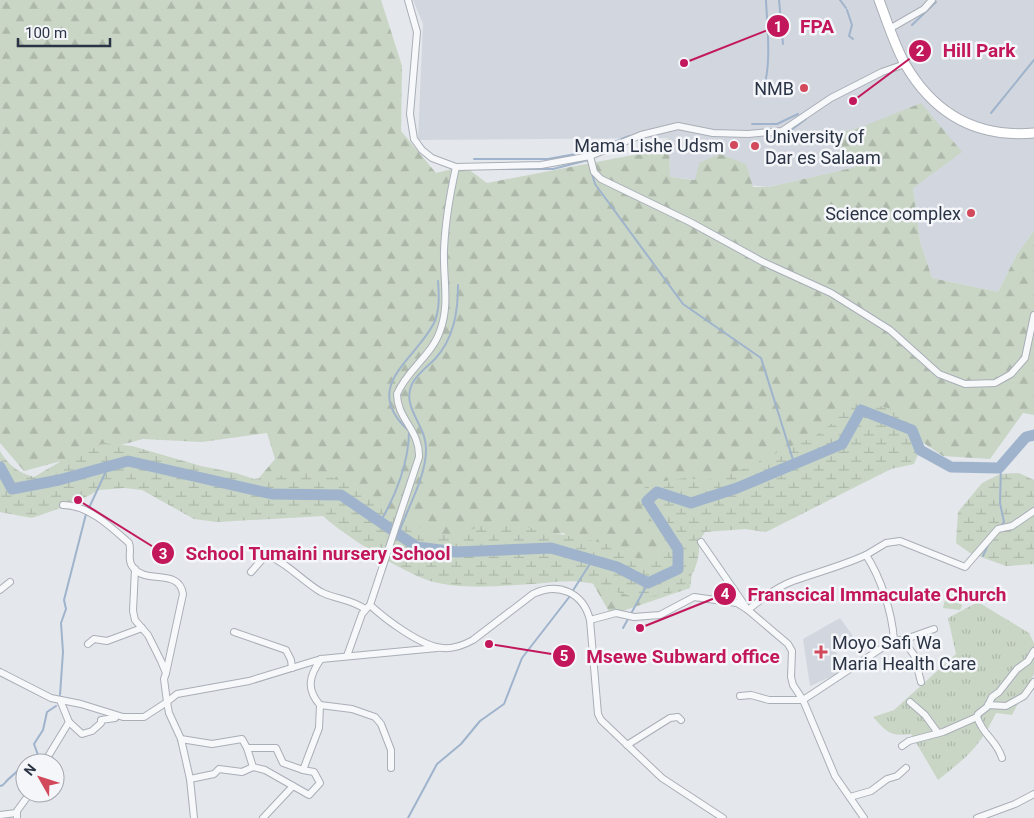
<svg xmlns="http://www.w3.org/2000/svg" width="1034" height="818" font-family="Roboto,sans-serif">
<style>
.built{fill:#d2d6de}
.grass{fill:url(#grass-tufts)}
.forest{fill:url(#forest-firs)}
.wetland{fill:url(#wetland-marsh)}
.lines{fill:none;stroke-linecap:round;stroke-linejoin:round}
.stream{stroke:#9fb4cc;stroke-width:2}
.river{stroke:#9fb4cc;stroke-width:11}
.street-casing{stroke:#a9aeb7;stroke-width:8}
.secondary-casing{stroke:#a9aeb7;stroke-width:11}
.street{stroke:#f7f8fa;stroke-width:6}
.secondary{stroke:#fff;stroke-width:9}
.poi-dot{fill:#d1495b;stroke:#f4f6f9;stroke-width:2}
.labels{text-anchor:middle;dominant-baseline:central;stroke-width:5;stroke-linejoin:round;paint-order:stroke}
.poi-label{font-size:18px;fill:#2b3445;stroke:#f4f6f9;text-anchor:end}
.leader{fill:none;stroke:#c2185b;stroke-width:2}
.callout-dot{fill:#c2185b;stroke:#f4f6f9;stroke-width:2}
.mark-label{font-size:15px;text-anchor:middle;font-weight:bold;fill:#fff}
.callout-label{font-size:19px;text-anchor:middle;font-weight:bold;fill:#c2185b;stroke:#f4f6f9;stroke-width:5;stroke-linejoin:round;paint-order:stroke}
</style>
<defs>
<pattern id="grass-tufts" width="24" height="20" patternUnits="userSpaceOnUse" patternTransform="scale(1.25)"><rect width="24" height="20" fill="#c9d6c5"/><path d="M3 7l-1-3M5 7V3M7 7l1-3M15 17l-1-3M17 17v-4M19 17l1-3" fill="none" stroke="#adb8ab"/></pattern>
<pattern id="forest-firs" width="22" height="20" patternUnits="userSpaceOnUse" patternTransform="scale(1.25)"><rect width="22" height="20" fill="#c9d6c5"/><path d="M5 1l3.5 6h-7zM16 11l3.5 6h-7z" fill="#adb8ab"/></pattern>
<pattern id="wetland-marsh" width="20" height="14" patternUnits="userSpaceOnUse" patternTransform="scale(1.25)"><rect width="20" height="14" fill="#c9d6c5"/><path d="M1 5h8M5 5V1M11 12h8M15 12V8" fill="none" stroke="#adb8ab"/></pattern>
</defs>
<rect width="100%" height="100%" fill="#e4e7ec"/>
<g class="built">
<polygon points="413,0 1034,0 1034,231 1017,254 998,292 932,278 920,241 913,188 862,127 833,135 857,167 768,187 670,177 669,138 418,140 423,24"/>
<polygon points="840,618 855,639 836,652 844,671 810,686 803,639"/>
</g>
<g class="grass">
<polygon points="951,591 954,596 958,597 962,606 960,610 943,608 946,596"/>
<path d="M978 602 1029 633 1034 643V674L1012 715 996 713C979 748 968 756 938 780L911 734C890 737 887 732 873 717L894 710 956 654 948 618Z"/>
</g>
<polygon class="forest" points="0,0 381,0 402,66 401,131 436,173 464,166 487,183 633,155 669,138 670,177 695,180 699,163 720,154 746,164 753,187 769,187 856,167 832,135 862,127 921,103 962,152 913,188 920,241 932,278 998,292 1017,254 1034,231 1034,415 1023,413 990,459 943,456 903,429 698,527 690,588 611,615 564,533 421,537 252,486 275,459 267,433 202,442 143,439 24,471 0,443"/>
<g class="wetland">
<path d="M861 400C900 414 906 404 921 447L914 464 891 469 766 532 745 529 705 532 699 541C701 558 692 586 673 592 656 597 635 599 617 592 608 589 599 584 589 583 570 579 551 583 532 584 498 586 463 590 430 581 402 572 345 536 323 516L217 522 194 519 142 490 125 488 99 490 75 503 32 518 0 512V451C8 465 19 473 34 477L63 460 85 453 103 443 132 446 201 466 236 473 254 479 306 472 333 478 358 488 384 508 406 516 428 535H456L487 524 526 527 608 544 627 555 636 558 660 560C682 535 633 516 639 490L658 482 685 478 707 480 743 469 791 446 814 437 835 421 844 409Z"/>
<polygon points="1019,473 1034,480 1034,564 1006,566 970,553 956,543 958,512 982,483 1000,474"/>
</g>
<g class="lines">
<g class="stream">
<polyline points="779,0 783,44"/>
<polyline points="840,0 846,8"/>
<polyline points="847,10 852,25 849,36 853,39"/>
<polyline points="912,25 936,2"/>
<path d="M763 89C772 66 767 25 766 0"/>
<polyline points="991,113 1034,60"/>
<polyline points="752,124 777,124 798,114"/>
<polyline points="767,136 787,133 806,119"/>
<polyline points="474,159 548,159 592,151 629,136"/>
<polyline points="494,169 553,169 588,160 595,184 683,304 761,358 794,463"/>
<polyline points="88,510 108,467"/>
<path d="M380 522C396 496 409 461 409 431 360 386 415 361 434 323 440 310 439 295 438 281"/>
<polyline points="1001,526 1004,522 1000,503 1001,465"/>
<path d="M398 535C407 509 427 475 426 448 426 425 401 407 412 384 416 375 428 366 435 359 454 338 458 312 458 285"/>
<polyline points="983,556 988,545"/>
<polyline points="572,592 593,559"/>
<polyline points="623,628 648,583"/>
<polyline points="60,695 63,652 61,623 66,609 64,600 86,514"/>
<polyline points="26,763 38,755 34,744 43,730 47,712 56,706"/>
<path d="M0 786 3 785C11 775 17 773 25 764"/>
<polyline points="408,818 437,764 461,744 480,721 504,704 522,658 570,596"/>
</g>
<polyline class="river" points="0,467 12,489 59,480 128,461 272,494 341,495 417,547 456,552 551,548 617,567 648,583 678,569 678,549 647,501 657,492 691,503 737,488 842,444 861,410 912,430 920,450 951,467 999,468 1026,437 1034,435"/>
<g class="street-casing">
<g id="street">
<polyline points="408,0 417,32 410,114 414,139 422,150 432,158 456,167 541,165 590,156 641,135 678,126 713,133 748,134 782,131 831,98 882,72 905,64"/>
<polyline points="891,28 924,9 932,0"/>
<polyline points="590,156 594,172 601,179 690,222 763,262 831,293 890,330 939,374 965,384 995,383 1011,374 1025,358 1034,315"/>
<path d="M456 167C450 194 445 223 444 251 443 278 450 305 440 331 432 355 407 370 397 394 397 419 420 430 419 457L370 605C385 619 422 647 443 648 454 649 464 645 473 640L533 594C558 582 583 592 590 620L598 714 601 720 662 778 723 818"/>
<path d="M63 505C88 505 110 526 129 543 132 550 127 559 132 566 145 586 179 567 183 594L166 673"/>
<polyline points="701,542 748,610 788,644 792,651 791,677 793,685 803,700 835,776 864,818"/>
<polyline points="866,555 886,543 900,541 965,567 998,529 1012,526 1034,511"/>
<path d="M251 572 266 555C288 563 302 581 321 592 335 599 351 599 365 609"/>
<polyline points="0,590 10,582"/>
<path d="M590 620 616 613 634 617 660 615 694 597 737 603 748 610C761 599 777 587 793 581 818 572 842 566 866 555 881 578 892 612 894 640"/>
<polyline points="234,632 286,650 291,660 292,668"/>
<polyline points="903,640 914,655 921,682"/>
<polyline points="88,644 94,639 107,641 142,628"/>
<polyline points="347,656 362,614 368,607"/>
<path d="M321 659C309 676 306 689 320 705L352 709 375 717 381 724 391 750V768"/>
<polyline points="0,672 51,698 81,704 123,717 144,717 167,702 164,679 166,673 161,661 148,635 135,620 133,611 135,569"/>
<polyline points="740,696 751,695 769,700 803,700 894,640 903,640 934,629"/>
<polyline points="60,700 69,722 82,734 92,731 101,723 101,720 115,718"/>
<polyline points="910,702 925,715 938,733"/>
<polyline points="988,705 1006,706 1024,696 1034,682"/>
<path d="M977 717C984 737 996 739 1002 758"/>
<polyline points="181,739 212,744 242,739 247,748 276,748 283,763 303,770"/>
<polyline points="627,745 670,718 678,717 681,720"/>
<polyline points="902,746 909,741 943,732 977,717 978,714 987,707 992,697 999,692 1017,669 1028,661 1034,651"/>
<polyline points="247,748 253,767 265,770 309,795 320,783 314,772 303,770 319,728 320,705"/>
<polyline points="44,763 69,722"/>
<polyline points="190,779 214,774 219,769 242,772 253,767"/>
<polyline points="850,797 871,791 887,779 897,776 906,768"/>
<polyline points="0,815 16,813"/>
<polyline points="17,818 17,811 30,793"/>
<polyline points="194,818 190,779 181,739 169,713 167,702 177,694 249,681 321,659 437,648"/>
<polyline points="263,818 293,786"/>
<polyline points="977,818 1015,804 1034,794"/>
</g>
</g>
<g class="secondary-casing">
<path id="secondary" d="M879 0C887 21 894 44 905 64 934 114 977 138 1034 133"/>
</g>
<use href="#street" class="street"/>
<use href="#secondary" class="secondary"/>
</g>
<g class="poi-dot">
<circle cx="804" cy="88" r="5"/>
<circle cx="734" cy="145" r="5"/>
<circle cx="755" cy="146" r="5"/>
<circle cx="971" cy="213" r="5"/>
<path d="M818.5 644.5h5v5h5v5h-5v5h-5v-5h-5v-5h5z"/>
</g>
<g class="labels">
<g class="poi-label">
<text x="794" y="88">NMB</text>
<text x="765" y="136" text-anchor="start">University of<tspan x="765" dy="21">Dar es Salaam</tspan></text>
<text x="724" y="145">Mama Lishe Udsm</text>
<text x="961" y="213">Science complex</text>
<text x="832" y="642" text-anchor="start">Moyo Safi Wa<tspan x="832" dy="21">Maria Health Care</tspan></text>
</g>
</g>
<path class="leader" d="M684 63L778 26M853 101L920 51M78 500L163 553M640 628L725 594M489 644L564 656"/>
<g class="callout-dot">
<circle cx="684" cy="63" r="5"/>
<circle cx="853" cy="101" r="5"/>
<circle cx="78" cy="500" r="5"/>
<circle cx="640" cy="628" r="5"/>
<circle cx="489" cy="644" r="5"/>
<circle cx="778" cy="26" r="12"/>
<circle cx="920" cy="51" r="12"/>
<circle cx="163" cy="553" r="12"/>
<circle cx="725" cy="594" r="12"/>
<circle cx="564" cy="656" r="12"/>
</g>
<g class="mark-label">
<text x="778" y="32">1</text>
<text x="920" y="56">2</text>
<text x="163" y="559">3</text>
<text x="725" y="599">4</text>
<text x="564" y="661">5</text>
</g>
<g class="callout-label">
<text x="817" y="33">FPA</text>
<text x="979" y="57">Hill Park</text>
<text x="318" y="560">School Tumaini nursery School</text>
<text x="877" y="601">Franscical Immaculate Church</text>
<text x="683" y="663">Msewe Subward office</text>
</g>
<g transform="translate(40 778) rotate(309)"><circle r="24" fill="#f4f6f9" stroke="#a4a8b1"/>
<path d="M0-4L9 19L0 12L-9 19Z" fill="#d1495b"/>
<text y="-8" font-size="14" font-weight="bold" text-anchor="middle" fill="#2b3445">N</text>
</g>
<path d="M18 38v8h92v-8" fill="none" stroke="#2b3445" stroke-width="2.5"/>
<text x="25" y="38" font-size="15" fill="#2b3445" stroke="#f4f6f9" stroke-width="4" paint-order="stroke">100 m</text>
</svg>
